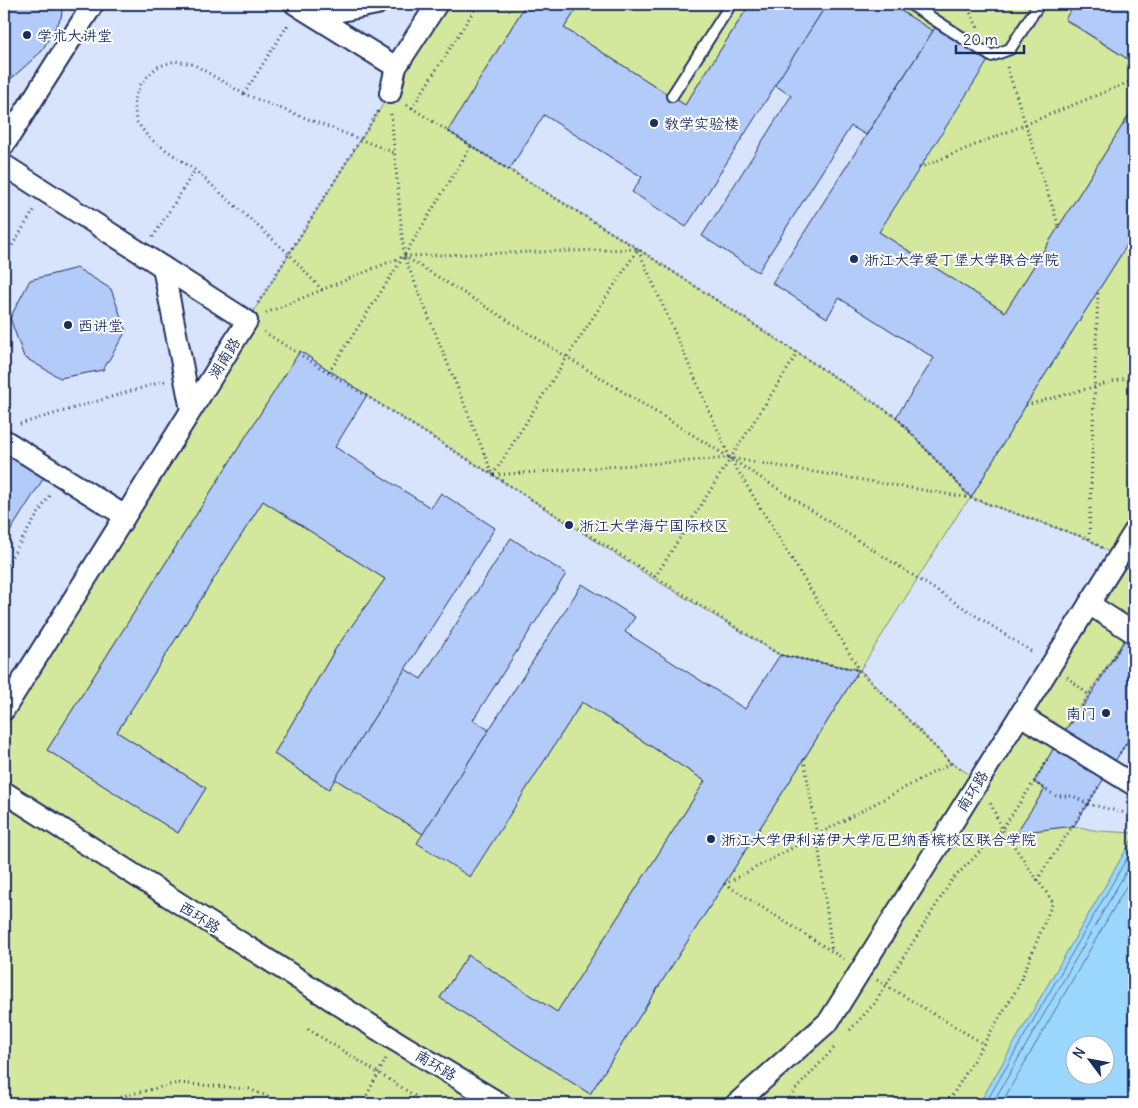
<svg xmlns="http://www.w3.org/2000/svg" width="1138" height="1108" font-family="Delius,'LXGW WenKai TC',sans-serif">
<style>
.built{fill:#d8e4fc;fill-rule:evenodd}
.green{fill:#d3e89d;stroke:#778c7e;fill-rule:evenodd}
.water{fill:#9bd7fc;stroke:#6894bd;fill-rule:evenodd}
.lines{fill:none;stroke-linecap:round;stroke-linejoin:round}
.shore{stroke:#4e729d;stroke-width:1}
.building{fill:#b3cbf9;stroke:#1b2f5e}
.lane-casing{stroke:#1b2f5e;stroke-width:14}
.street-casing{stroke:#1b2f5e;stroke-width:24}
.path{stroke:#1b2f5e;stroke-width:3;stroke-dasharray:1 4;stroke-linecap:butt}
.lane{stroke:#fff;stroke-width:10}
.street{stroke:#fff;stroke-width:20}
.poi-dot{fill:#1b2f5e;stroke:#fff;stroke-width:2}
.labels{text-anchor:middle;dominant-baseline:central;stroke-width:4;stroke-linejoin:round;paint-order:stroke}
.poi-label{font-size:15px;fill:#1b2f5e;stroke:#fff;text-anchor:start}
.street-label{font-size:15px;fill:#1b2f5e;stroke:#fff}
</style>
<rect width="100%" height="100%" fill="#e8effd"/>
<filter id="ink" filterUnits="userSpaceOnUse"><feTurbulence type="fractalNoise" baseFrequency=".02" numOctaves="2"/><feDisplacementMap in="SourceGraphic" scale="10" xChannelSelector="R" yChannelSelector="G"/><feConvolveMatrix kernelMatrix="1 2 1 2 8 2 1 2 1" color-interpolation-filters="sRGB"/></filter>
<g filter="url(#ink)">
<path class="built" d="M4 4H1134V1104H4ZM1076 1046H1106V1076H1076Z"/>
<g class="green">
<path d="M437 4H526L448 131 638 249 896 417 971 498 1026 405 1134 234V625L1059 739 1034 782 1045 789 1017 832 1074 826 1098 831 1134 833V836L979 1104H4V710L390 93ZM299 353 493 475 654 579 780 655 859 670 804 759 590 1094 440 998 468 955 557 1012 705 781 582 702 470 876 423 834 335 779 328 789 274 754 336 648 385 579 263 501 117 732 206 788 178 833 47 750ZM971 498 1088 539 1118 558 979 780 951 763 860 670 962 508Z"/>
<polygon points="580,4 750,4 685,105 564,28"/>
<polygon points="890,4 1075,4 1065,20 1134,63 1134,107 1005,312 879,232 938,23 933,31"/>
</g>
<path class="water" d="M1134 836V1104H979ZM1076 1046H1106V1076H1076Z"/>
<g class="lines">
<g class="shore">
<polyline points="985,1104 1134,846"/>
<polyline points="992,1104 1134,858"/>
<polyline points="1001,1104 1134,873"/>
</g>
</g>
<g class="building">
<polygon points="4,4 63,4 61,18 41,52 12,78 4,81"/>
<polygon points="526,4 580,4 564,28 685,105 750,4 827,4 686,227 632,192 642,177 544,115 509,170 448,131"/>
<polygon points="827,4 890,4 933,31 866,135 851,126 758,272 702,236 791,96 775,85"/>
<polygon points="1075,4 1124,4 1134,10 1134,63 1065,19"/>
<polygon points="938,23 991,56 879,232 1005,312 1134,107 1134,234 1026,405 971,498 896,417 934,358 839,298 827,318 772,283"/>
<polygon points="77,268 111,289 126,331 103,370 60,378 24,357 10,318 30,280"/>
<polygon points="300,351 367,395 335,447 431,508 441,493 495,528 329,789 274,754 336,648 385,579 263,501 117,732 206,788 178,833 47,750"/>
<polygon points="4,451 45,476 4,541"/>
<polygon points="511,538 566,574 473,720 489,730 423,834 335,779 405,669 421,679"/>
<polygon points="582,584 635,617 625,632 745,709 780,655 859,670 804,759 590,1094 440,998 468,955 557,1012 705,781 582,702 470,877 417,843"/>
<polygon points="1134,625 1134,731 1074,826 1016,833 1045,789 1034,782 1059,739 1090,696"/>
</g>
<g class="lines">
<g class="lane-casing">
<g id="lane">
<polyline points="910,4 991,56 1010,49 1039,4"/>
<polyline points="672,96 731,4"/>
</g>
</g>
<g class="street-casing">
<g id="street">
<polyline points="295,4 396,67"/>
<polyline points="315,16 377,4"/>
<polyline points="390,93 396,67 437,4"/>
<polyline points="4,145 93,4"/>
<polyline points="4,165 247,321 4,710"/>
<polyline points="163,267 191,410"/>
<polyline points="4,440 125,516"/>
<polyline points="1089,604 1134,633"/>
<polyline points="1020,715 1134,785"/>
<polyline points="4,792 396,1041 501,1104"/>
<polyline points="736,1104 829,1021 1134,532"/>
</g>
</g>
<g class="path">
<polyline points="966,4 978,28"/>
<polyline points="1007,67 1059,227"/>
<polyline points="244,94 289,23"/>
<polyline points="407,105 509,170 638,249 896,417 971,498 1089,539 1102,548"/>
<polyline points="412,108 478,4"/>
<polyline points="391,114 404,256 493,475"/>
<polyline points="919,168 1134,80"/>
<polyline points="153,237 195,170"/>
<polyline points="404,256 730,458 1034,653"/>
<polyline points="4,258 35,209"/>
<polyline points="322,290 289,254 195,170 149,138 136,121 134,99 142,82 157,67 175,61 193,64 244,94 395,153"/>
<polyline points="258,303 379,110"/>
<polyline points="266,313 404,256 636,249"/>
<polyline points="264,332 780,655 859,670 951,763 963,770"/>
<polyline points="329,372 404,256 471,146"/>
<polyline points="1026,405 1134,376"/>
<polyline points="20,424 165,381"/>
<polyline points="493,475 567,357 638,249 730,458 859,669"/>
<polyline points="494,475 730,458 971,498"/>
<polyline points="1089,539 1098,291"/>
<polyline points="4,569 51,493"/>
<polyline points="655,577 797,354"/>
<polyline points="1067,677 1090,696"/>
<polyline points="1071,723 1119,649"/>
<polyline points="1120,753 1134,731"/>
<polyline points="804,759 817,835 832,952"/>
<polyline points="1034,782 1056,796 1073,796 1088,804 1134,815"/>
<polyline points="1037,880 1099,786"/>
<polyline points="844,959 725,884 951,763"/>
<polyline points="877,980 984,1044"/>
<polyline points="308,1029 428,1104"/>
<polyline points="850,1030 874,1004 952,880 1002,829 1034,782 1048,758"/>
<polyline points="102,1104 127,1095 178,1083 249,1089 287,1104"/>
<polyline points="362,1104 386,1059"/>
<polyline points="782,1104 836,1046"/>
<polyline points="947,1104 1018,987 1053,902 1002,829 990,802"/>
</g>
<use href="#lane" class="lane"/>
<use href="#street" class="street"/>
</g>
</g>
<g class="poi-dot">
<circle cx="27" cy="35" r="5"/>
<circle cx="654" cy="123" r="5"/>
<circle cx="854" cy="259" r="5"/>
<circle cx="68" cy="325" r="5"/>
<circle cx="569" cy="525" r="5"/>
<circle cx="1106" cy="713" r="5"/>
<circle cx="711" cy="839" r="5"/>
</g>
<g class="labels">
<g class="poi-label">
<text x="37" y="35">学术大讲堂</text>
<text x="664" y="123">教学实验楼</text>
<text x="864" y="259">浙江大学爱丁堡大学联合学院</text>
<text x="78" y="325">西讲堂</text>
<text x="579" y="525">浙江大学海宁国际校区</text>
<text x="1096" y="713" text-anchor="end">南门</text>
<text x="721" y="839">浙江大学伊利诺伊大学厄巴纳香槟校区联合学院</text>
</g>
<g class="street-label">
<text transform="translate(224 358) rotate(-58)">湖南路</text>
<text transform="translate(972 791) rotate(-58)">南环路</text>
<text transform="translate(200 917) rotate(32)">西环路</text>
<text transform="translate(436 1065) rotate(31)">南环路</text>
</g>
</g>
<rect width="1138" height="1108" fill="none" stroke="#fff" stroke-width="20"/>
<rect x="10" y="10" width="1118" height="1088" fill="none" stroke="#1b2f5e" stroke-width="2" filter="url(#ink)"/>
<g transform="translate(1090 1060) rotate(302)"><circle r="24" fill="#ffffff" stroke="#a4acbf"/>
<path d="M0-4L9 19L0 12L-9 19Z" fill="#1b2f5e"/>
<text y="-8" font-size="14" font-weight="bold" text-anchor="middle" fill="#1b2f5e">N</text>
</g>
<path d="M956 45v8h68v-8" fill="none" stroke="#1b2f5e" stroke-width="2.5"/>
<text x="963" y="45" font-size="15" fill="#1b2f5e" stroke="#ffffff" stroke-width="4" paint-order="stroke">20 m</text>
</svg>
